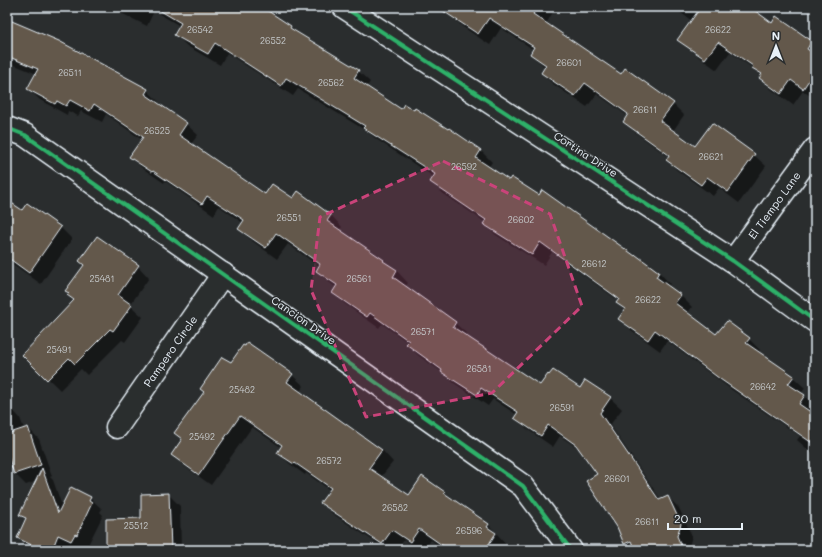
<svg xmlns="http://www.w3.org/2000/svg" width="822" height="557" font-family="Mali,sans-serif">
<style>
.shadow{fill:#0007}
.building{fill:#64594c;stroke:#e8f1f8}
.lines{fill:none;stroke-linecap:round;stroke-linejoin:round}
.minor-casing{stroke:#e8f1f8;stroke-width:25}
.minor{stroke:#2a2d2e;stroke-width:22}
.cycleway-casing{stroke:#2a2d2e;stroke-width:6}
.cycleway{stroke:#2db169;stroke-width:4}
.marked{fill:#ca437a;fill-opacity:0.2;stroke:#ca437a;stroke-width:3;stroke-dasharray:8 5;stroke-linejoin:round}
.labels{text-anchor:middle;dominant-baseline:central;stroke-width:3;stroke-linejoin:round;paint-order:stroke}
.number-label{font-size:9px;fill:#c7cbcd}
.street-label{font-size:11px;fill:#e8f1f8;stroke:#2a2d2e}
</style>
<rect width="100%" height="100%" fill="#2a2d2e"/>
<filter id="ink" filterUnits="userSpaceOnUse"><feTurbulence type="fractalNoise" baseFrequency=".025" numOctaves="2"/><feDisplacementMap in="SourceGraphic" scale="8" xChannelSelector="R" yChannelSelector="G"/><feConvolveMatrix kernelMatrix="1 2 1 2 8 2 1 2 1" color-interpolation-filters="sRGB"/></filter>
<g filter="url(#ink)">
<g class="shadow">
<polygon points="109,7 260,7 290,27 298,34 358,71 370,82 366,88 402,110 414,111 416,109 481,151 492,162 488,168 635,257 636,256 659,272 670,284 668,287 680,295 692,307 687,314 717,336 749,339 760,350 759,353 793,377 805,388 801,394 815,404 815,456 797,440 800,436 732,390 667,341 660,351 631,330 619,319 625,311 617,303 619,301 552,252 544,265 496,235 484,224 485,222 442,193 431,181 434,177 376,139 368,132 298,89 293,96 227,53 220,65 187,46 175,34 180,26 154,11 147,26"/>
<polygon points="439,7 556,7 546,24 621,75 673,104 684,115 673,131 695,148 754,155 766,166 739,203 719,188 713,196 678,171 667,160 669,157 636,133 624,122 628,116 597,94 587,107 553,84 542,73 546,68 531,54 534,50 501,28 490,45 463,27 452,16"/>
<polygon points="660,7 672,7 668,13"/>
<polygon points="673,7 753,7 752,10 772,24 811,42 815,45 815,99 803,91 793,105 772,90 760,78 762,76 757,71 730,52 717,70 699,57 688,46 692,21"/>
<polygon points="7,20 58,42 147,90 159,102 157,103 186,124 198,135 191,144 266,195 293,200 331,215 342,227 339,230 397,271 408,283 405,287 455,323 467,334 465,336 541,386 580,389 610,398 622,409 610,425 661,500 668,497 679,508 692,536 688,550 632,550 625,543 598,474 582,451 560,436 553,447 527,429 515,418 517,415 493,399 488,406 454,383 446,375 419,356 407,344 409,343 382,324 379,328 345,304 333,293 337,288 329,282 317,271 320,267 288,244 277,259 251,240 239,229 243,223 219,206 214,215 165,181 164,183 142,168 131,157 142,140 106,114 102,122 81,111 78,116 68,111 67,115 40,100 29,89 37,74 12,64 9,73 7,72"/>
<polygon points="7,201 22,211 27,204 61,228 72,239 41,284 7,260"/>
<polygon points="815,229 815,240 810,235"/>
<polygon points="138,266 149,278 130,305 143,317 125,342 122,340 87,375 81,369 60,390 24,355 74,301 68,295"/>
<polygon points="231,364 292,375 304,386 299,392 382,450 393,462 381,477 409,496 422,477 489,525 507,545 505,548 507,550 445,550 431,540 424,550 418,550 404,540 397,550 387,550 333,514 322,503 330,490 306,473 305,475 290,464 278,453 282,448 252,427 211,485 184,466 172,455 183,440 176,433"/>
<polygon points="9,406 20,418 24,429 28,428 39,439 52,476 50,477 53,480 62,506 90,498 102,509 100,512 103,515 88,545 87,545 84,550 79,550 70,546 68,550 32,550 18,537 26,520 21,515 37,481 26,485 15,474 7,477 7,407"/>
<polygon points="168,494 180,506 181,550 107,550"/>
</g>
<g class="building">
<polygon points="154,7 262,7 291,26 290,28 359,70 354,78 401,109 404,104 414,110 415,108 448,129 449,128 481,150 476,158 509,180 511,177 539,195 542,190 635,256 636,255 659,272 656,277 681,295 675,303 716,334 727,321 750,338 746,343 794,376 788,384 805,395 799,404 815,415 815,445 720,379 655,330 648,340 618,319 625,309 616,303 619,299 540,242 532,255 483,224 486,220 430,182 435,174 363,128 365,126 286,78 281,86 215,43 208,54 174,35 181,23"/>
<polygon points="437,7 538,7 533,14 621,74 625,68 674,103 660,121 695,146 712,123 755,154 728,192 707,177 701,185 666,160 669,155 623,122 628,114 585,83 575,96 541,73 546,65 530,54 534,47 489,18 478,34"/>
<polygon points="701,7 750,7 772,23 776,16 812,41 807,49 815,54 815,71 803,89 791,80 781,94 759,78 762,74 752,68 753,66 718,42 705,59 677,40"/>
<polygon points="7,19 59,41 148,89 145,94 187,123 179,135 265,194 272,184 293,198 298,191 331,215 327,221 384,260 383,261 397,270 393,277 456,322 453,327 540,385 548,374 549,375 553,370 580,388 585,380 611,397 600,413 659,500 668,496 681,524 677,536 683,550 635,550 631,541 624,544 617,527 586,481 597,474 576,445 548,425 541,436 514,418 518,412 481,388 477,395 441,372 442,370 406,344 409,341 370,313 367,317 332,293 337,285 316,271 320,264 276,233 266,248 238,229 244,220 207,196 202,204 153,171 152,172 129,157 143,137 94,104 90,111 70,100 66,106 57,101 55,104 27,89 38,69 7,56"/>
<polygon points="7,200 22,210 27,203 61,227 29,273 7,257"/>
<polygon points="97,236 139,265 118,295 132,305 113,331 110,329 75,364 69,358 47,380 22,355 74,300 67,295 69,293 65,291 84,265 79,261"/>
<polygon points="247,342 293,374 287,382 382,450 369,468 409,495 422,476 445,492 444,493 489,524 487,527 496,533 485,550 449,550 419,529 410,542 392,530 382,544 320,503 331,488 295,463 294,464 277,453 282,445 240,416 199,475 171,455 182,439 174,433 204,392 200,389 222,357 231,362 243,345 245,346"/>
<polygon points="28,427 41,465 14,474 7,453 7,434"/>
<polygon points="42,468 58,513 71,487 91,497 89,501 92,503 77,535 75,534 71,541 58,535 52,550 42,550 17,538 26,518 19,515"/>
<polygon points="169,493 171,550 106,550 106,519 141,518 141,494"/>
</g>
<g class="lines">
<g class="minor-casing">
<g id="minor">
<polyline points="344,7 733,261 815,321"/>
<polyline points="7,128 25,135 523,486 571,550"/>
<polyline points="733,261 815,149"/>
<polyline points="117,427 223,274"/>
</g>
</g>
<use href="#minor" class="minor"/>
<g class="cycleway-casing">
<g id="cycleway">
<polyline points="344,7 733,261 815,321"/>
<polyline points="7,128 25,135 523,486 571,550"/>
</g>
</g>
<use href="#cycleway" class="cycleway"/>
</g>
</g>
<path class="marked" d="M443 161 550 214 582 306 492 393 366 417 311 290 320 217Z"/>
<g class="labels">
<g class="number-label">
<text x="200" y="29">26542</text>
<text x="718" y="29">26622</text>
<text x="273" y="40">26552</text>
<text x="569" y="62">26601</text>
<text x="70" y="72">26511</text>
<text x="331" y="82">26562</text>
<text x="645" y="109">26611</text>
<text x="157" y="130">26525</text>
<text x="711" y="156">26621</text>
<text x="464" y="166">26592</text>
<text x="289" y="217">26551</text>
<text x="521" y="219">26602</text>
<text x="594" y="263">26612</text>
<text x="102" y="278">25481</text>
<text x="359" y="278">26561</text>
<text x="648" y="299">26622</text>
<text x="423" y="331">26571</text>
<text x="59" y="349">25491</text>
<text x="479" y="368">26581</text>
<text x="763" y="386">26642</text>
<text x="242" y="389">25482</text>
<text x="562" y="407">26591</text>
<text x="202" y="436">25492</text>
<text x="329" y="460">26572</text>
<text x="617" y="478">26601</text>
<text x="395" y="507">26582</text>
<text x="647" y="521">26611</text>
<text x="136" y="525">25512</text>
<text x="469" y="530">26596</text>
</g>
<g class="street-label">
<text transform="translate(586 154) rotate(33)">Cortina Drive</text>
<text transform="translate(774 205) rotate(-54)">El Tiempo Lane</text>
<text transform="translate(304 320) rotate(35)">Cancion Drive</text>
<text transform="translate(170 351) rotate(-55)">Pampero Circle</text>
</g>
</g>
<rect width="822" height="557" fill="none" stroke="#2a2d2e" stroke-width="24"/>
<rect x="12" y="12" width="798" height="533" fill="none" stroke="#e8f1f8" stroke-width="1.5" filter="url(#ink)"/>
<g transform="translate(776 46)" stroke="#2a2d2e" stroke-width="3" paint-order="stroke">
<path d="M0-3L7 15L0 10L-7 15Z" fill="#e8f1f8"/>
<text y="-6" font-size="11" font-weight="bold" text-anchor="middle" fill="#e8f1f8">N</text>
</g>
<path d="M668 523v6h74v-6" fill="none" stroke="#e8f1f8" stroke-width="2"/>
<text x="674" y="523" font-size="12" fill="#e8f1f8" stroke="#2a2d2e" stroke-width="3" paint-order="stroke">20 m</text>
</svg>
